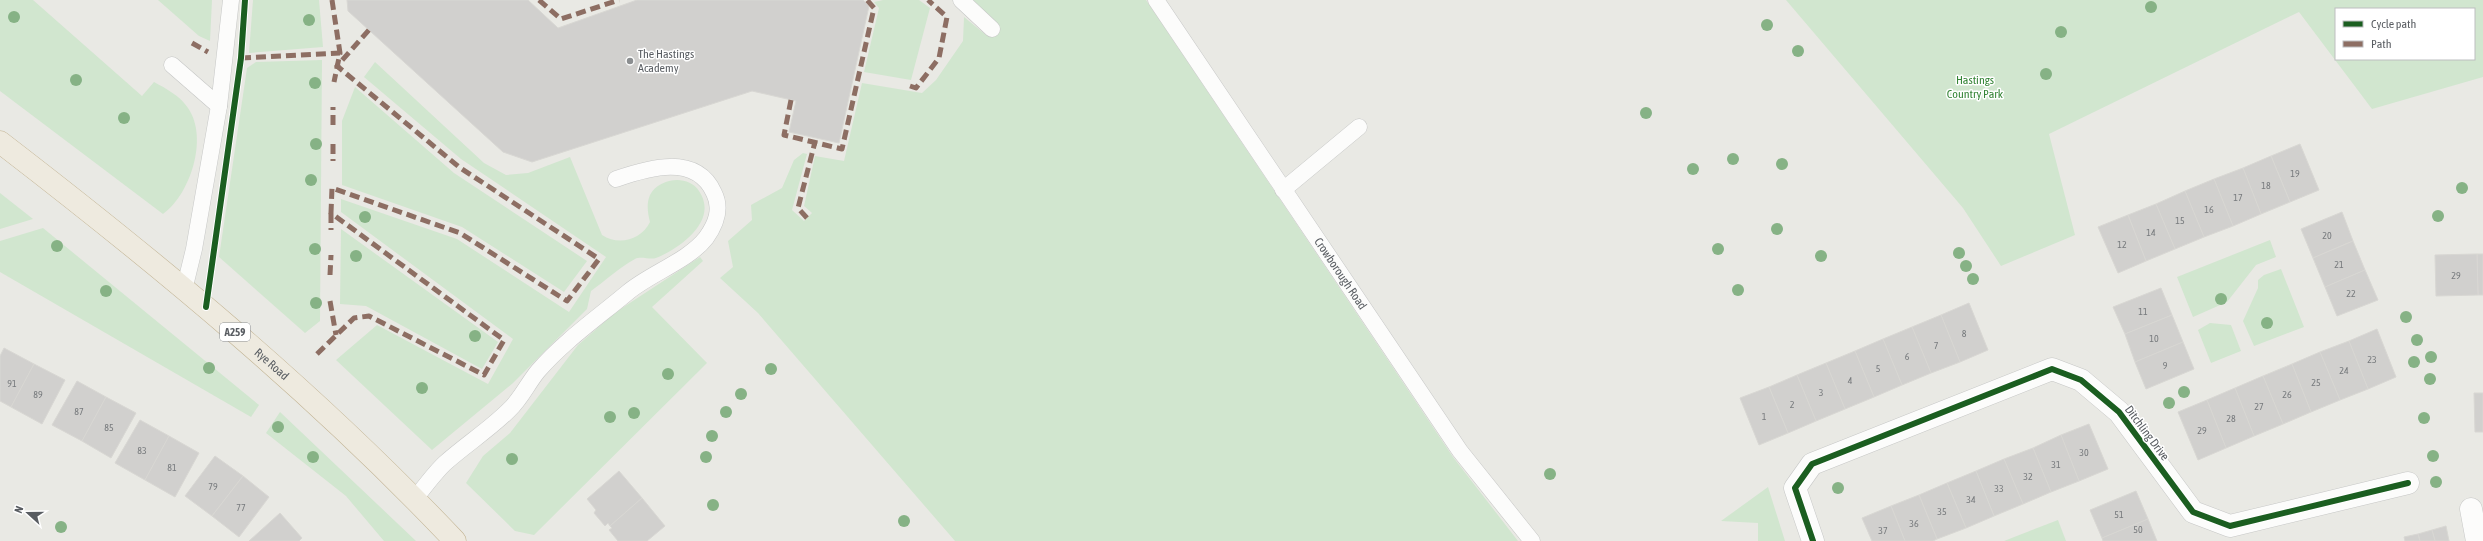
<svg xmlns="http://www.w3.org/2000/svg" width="2483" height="541" font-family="'Asap Condensed',sans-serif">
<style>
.green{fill:#d1e6cf;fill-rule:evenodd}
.building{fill:#d1d0ce;stroke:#d8d7d3}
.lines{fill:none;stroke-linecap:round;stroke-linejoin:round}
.lane-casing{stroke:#c6c7c6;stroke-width:17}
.street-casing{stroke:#c6c7c6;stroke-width:23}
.highway-casing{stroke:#c1b291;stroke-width:23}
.lane{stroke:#fcfcfb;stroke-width:16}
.street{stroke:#fcfcfb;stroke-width:22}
.highway{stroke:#eeeadf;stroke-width:22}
.quiet{stroke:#8d6e63;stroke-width:5;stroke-dasharray:10 5;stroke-linecap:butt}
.cycleway-casing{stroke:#fff;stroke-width:8}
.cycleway{stroke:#1b5e20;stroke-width:6}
.tree{fill:#86b285}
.poi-dot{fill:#8b8e90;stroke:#fff;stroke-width:1.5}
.labels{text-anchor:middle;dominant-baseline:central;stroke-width:3;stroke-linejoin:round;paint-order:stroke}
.number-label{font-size:10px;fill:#787b7e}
.shield{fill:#fff;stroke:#8b8e91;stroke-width:1}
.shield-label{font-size:11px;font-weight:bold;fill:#595d62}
.poi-label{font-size:12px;fill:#595d62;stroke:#fff;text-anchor:start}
.park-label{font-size:12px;fill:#358537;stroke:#fff}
.street-label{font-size:12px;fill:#595d62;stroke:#fff}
</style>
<rect width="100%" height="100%" fill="#e9e9e4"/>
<g class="green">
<path d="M0 0H33L142 96 154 82C167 89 180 96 188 108 209 138 190 195 163 214L0 91Z"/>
<polygon points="158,0 212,0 210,41 199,36"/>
<polygon points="253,0 319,0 323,47 249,53"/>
<polygon points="883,0 919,0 930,8 911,80 864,72 879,8 874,2"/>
<polygon points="968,0 1146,0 1453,457 1518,541 955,541 758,313 720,278 733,267 728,241 752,220 751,205 782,188 794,160 803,153 807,154 792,210 804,221 812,213 804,206 815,156 844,161 862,83 922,93 936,80 963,41 964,17 986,35 992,29"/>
<path d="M1786 0H2483V77L2372 109 2299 12 2049 134 2075 235 2001 266 1963 208ZM2336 9H2474V59H2336Z"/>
<polygon points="322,60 320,321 305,333 219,257 247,68 256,62"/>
<path d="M375 62 484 163 506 175 528 173 570 157 602 235C619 246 641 240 650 222 648 214 646 204 650 195 659 178 688 174 699 191 719 220 681 248 656 258 650 260 641 256 635 259 620 267 605 281 591 291L587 309 513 383 432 450 336 360 377 325 488 384 513 339 341 212V199L457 239 569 312 606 257 461 159 364 77Z"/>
<polygon points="355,87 454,173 587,261 564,292 462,227 342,185 342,121"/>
<polygon points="0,193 33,219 0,229"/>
<polygon points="43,228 259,405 251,417 0,272 0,241"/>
<polygon points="341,229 498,342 482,369 366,306 340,304"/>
<polygon points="2270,240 2276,257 2256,265 2227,302 2193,317 2177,277"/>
<polygon points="700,257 703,261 652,307 707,363 534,535 515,531 466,483 483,456 510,433 578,345 616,312"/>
<polygon points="2281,269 2304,327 2254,346 2243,321 2258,288 2258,280 2264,275"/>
<polygon points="2210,323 2231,325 2241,351 2211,363 2198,330"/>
<polygon points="280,412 416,541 384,541 346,496 266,433"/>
<polygon points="1768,487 1785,541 1758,541 1758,523 1721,521"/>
<polygon points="2058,520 2066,541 2004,541"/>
</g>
<g class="building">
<polygon points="347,0 528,0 558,28 637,0 863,0 869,6 839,143 789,132 796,101 752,91 532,162 503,152 348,11"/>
<polygon points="2300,144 2319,190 2290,202 2271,156"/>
<polygon points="2271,156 2290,202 2261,214 2243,168"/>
<polygon points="2243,168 2261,214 2233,226 2214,179"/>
<polygon points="2214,179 2233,226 2204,237 2185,191"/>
<polygon points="2185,191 2204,237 2175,249 2156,204"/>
<polygon points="2156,204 2175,249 2146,261 2128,215"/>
<polygon points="2342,212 2353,241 2313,258 2301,229"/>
<polygon points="2128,215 2146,261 2118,273 2098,227"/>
<polygon points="2353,241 2365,270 2325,287 2313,258"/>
<polygon points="2477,254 2483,254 2483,295 2478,295"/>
<polygon points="2477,254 2478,295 2436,296 2435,255"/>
<polygon points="2365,270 2378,300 2337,316 2325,287"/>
<polygon points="2161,288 2172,315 2125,334 2113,307"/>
<polygon points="1969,303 1988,350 1960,362 1941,315"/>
<polygon points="1941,315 1960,362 1931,373 1912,327"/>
<polygon points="2172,315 2183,342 2135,362 2125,334"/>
<polygon points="1912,327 1931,373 1902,385 1883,339"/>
<polygon points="2377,329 2396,377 2368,389 2349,341"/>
<polygon points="1883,339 1902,385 1874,397 1855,351"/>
<polygon points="2349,341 2368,389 2340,400 2320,352"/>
<polygon points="2183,342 2194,369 2146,389 2135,362"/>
<polygon points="4,348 34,364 11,407 0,401 0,356"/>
<polygon points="1855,351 1874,397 1845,409 1826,363"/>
<polygon points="2320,352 2340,400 2311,412 2292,364"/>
<polygon points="1826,363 1845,409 1816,421 1797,375"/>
<polygon points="34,364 65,380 42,424 11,407"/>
<polygon points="2292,364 2311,412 2283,424 2263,376"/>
<polygon points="1797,375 1816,421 1788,433 1769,387"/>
<polygon points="2263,376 2283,424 2254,436 2235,388"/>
<polygon points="77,381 106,397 82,441 52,425"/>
<polygon points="1769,387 1788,433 1759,445 1740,398"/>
<polygon points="2235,388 2254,436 2226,448 2207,400"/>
<polygon points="2474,393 2483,393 2483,432 2475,432"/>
<polygon points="106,397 136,413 111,458 82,441"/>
<polygon points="2207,400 2226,448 2198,460 2178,412"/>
<polygon points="140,420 169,436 145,480 115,463"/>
<polygon points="2089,424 2108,469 2079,481 2061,435"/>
<polygon points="2061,435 2079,481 2051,492 2033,448"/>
<polygon points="169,436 199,453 175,497 145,480"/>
<polygon points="2033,448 2051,492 2023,504 2004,459"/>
<polygon points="215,456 243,476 212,516 185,496"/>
<polygon points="2004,459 2023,504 1994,516 1976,471"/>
<polygon points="619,471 642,498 610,526 608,523 605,526 594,513 596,510 587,499"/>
<polygon points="1976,471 1994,516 1966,528 1947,483"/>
<polygon points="243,476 269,497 239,537 212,516"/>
<polygon points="1947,483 1966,528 1937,539 1919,495"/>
<polygon points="2136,491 2148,519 2102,538 2090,510"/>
<polygon points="1919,495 1937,539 1933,541 1905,541 1891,506"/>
<polygon points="642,498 665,526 647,541 618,541 609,530 612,528 610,526"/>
<polygon points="1891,506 1905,541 1872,541 1862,518"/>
<polygon points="280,513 302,538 299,541 249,541"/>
<polygon points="2148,519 2157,541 2103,541 2102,538"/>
<polygon points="2446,526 2449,541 2435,541 2432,530"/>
<polygon points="2432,530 2435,541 2420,541 2418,534"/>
<polygon points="2418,534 2420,541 2405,541 2404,537"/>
</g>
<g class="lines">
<g class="lane-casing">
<g id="lane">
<polyline points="961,0 992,29"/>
<path id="s1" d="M1156 0 1460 451 1532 541"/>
<polyline points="172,65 219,106 231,0"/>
<polyline points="1283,190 1359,127"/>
<polyline points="184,290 194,249 219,106"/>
<path d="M415 499C424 487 433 475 444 464 465 445 489 430 509 410 521 399 528 383 538 371 563 342 597 318 627 293 649 274 688 261 706 238 716 224 722 209 714 193 696 153 648 168 616 179"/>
</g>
</g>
<g class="street-casing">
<g id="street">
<polyline points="2471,509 2477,541"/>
<polyline points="1813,541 1795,488 1812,464 2052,369 2081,380 2119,412 2193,512 2230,526 2408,483"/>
</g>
</g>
<g class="highway-casing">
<g id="highway">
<path id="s2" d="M0 142C160 265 316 394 455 541"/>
</g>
</g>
<use href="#lane" class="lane"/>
<use href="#street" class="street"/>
<use href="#highway" class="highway"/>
<g class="quiet">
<polyline points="332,0 340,53 334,82"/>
<polyline points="539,0 561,19 619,0"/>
<polyline points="192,43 208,52"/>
<polyline points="241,58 340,53"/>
<polyline points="910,86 916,88 939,58 947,17 928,0"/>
<polyline points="791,100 784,135 842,149 874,8 867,0"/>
<polyline points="333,125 333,107"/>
<polyline points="333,144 333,161"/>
<polyline points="331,213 331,230"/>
<polyline points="807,218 798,208 815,142"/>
<polyline points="330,275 331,255"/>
<polyline points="330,301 336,335"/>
<polyline points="317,354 354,318 369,316 484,375 504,340 331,213 332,188 460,233 567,301 599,259 459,167 337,66 369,30"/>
</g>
<g class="cycleway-casing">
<g id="cycleway">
<polyline points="206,307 241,58 245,0"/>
<polyline points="1813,541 1795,488 1812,464 2052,369 2081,380 2119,412 2193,512 2230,526 2408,483"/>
</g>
</g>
<use href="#cycleway" class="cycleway"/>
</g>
<g class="tree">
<circle cx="2151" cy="7" r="6"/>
<circle cx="14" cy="17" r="6"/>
<circle cx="309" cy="20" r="6"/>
<circle cx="1767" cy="25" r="6"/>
<circle cx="2061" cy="32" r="6"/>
<circle cx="1798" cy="51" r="6"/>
<circle cx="2046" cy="74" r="6"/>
<circle cx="76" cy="80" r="6"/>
<circle cx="315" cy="83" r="6"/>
<circle cx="1646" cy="113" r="6"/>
<circle cx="124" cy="118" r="6"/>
<circle cx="316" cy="144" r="6"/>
<circle cx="1733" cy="159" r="6"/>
<circle cx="1782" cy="164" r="6"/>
<circle cx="1693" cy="169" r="6"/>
<circle cx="311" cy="180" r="6"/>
<circle cx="2462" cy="188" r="6"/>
<circle cx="2438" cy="216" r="6"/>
<circle cx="365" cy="217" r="6"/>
<circle cx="1777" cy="229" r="6"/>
<circle cx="57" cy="246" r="6"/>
<circle cx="315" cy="249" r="6"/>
<circle cx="1718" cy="249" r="6"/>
<circle cx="1959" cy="253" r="6"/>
<circle cx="356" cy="256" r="6"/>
<circle cx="1821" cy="256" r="6"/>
<circle cx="1966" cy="266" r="6"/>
<circle cx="1973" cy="279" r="6"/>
<circle cx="1738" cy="290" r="6"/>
<circle cx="106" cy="291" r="6"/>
<circle cx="2221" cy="299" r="6"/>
<circle cx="316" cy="303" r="6"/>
<circle cx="2406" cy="317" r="6"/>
<circle cx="2267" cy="323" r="6"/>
<circle cx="475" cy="336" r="6"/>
<circle cx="2417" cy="340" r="6"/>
<circle cx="2431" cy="357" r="6"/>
<circle cx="2414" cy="362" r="6"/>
<circle cx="209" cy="368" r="6"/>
<circle cx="771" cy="369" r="6"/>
<circle cx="668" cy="374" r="6"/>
<circle cx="2430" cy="379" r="6"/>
<circle cx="422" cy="388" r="6"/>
<circle cx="2184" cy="392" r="6"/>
<circle cx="741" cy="394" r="6"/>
<circle cx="2169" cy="403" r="6"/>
<circle cx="726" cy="412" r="6"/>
<circle cx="634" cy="413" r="6"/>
<circle cx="610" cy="417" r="6"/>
<circle cx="2424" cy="418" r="6"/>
<circle cx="278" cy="427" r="6"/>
<circle cx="712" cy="436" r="6"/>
<circle cx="2433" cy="456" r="6"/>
<circle cx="313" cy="457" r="6"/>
<circle cx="706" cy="457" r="6"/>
<circle cx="512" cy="459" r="6"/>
<circle cx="1550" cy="474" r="6"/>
<circle cx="2436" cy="482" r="6"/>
<circle cx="1838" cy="488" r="6"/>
<circle cx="713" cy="505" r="6"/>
<circle cx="904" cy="521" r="6"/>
<circle cx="61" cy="527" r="6"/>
</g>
<circle class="poi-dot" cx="630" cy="61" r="4"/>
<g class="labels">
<g class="number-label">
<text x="2295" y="173">19</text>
<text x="2266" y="185">18</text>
<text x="2238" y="197">17</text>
<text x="2209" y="209">16</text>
<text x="2180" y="220">15</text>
<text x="2151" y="232">14</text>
<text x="2327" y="235">20</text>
<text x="2122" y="244">12</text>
<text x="2339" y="264">21</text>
<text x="2456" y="275">29</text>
<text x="2351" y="293">22</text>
<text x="2143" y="311">11</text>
<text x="1964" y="333">8</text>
<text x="2154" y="338">10</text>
<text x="1936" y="345">7</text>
<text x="1907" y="356">6</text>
<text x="2372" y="359">23</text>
<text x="2165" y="365">9</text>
<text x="1878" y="368">5</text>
<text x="2344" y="370">24</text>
<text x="1850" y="380">4</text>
<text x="2316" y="382">25</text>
<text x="12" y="383">91</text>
<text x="1821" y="392">3</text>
<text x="38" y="394">89</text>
<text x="2287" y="394">26</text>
<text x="1792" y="404">2</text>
<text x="2259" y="406">27</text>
<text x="79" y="411">87</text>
<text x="1764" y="416">1</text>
<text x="2231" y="418">28</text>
<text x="109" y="427">85</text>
<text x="2202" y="430">29</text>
<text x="142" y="450">83</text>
<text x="2084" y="452">30</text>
<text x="2056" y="464">31</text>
<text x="172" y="467">81</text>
<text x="2028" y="476">32</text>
<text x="213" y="486">79</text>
<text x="1999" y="488">33</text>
<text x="1971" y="499">34</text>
<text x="241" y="507">77</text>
<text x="1942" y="511">35</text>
<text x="2119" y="514">51</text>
<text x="1914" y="523">36</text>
<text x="2138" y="529">50</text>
<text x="1883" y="530">37</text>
</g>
<rect class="shield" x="220" y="323" width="30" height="18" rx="3"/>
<g class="shield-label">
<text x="235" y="332">A259</text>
</g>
<g class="poi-label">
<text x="638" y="54">The Hastings<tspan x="638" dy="14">Academy</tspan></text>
</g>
<g class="park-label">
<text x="1975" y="80">Hastings<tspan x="1975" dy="14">Country Park</tspan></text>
</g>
<g class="street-label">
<text stroke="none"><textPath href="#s1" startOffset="330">Crowborough Road</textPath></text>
<text stroke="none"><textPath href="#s2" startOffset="351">Rye Road</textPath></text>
<text transform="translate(2147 433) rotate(53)">Ditchling Drive</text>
</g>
</g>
<rect x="2335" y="8" width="140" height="52" fill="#ffffff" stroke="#bdbec0"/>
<rect x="2343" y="21" width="20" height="6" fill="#1b5e20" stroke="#bdbec0"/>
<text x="2371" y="28" font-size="12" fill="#595d62">Cycle path</text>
<rect x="2343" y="41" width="20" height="6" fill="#8d6e63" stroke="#bdbec0"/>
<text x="2371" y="48" font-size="12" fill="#595d62">Path</text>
<g transform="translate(28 513) rotate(291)" stroke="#ffffff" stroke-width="3" paint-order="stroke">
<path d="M0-3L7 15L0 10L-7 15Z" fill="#595d62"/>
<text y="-6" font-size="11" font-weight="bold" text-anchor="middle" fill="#595d62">N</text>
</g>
</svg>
